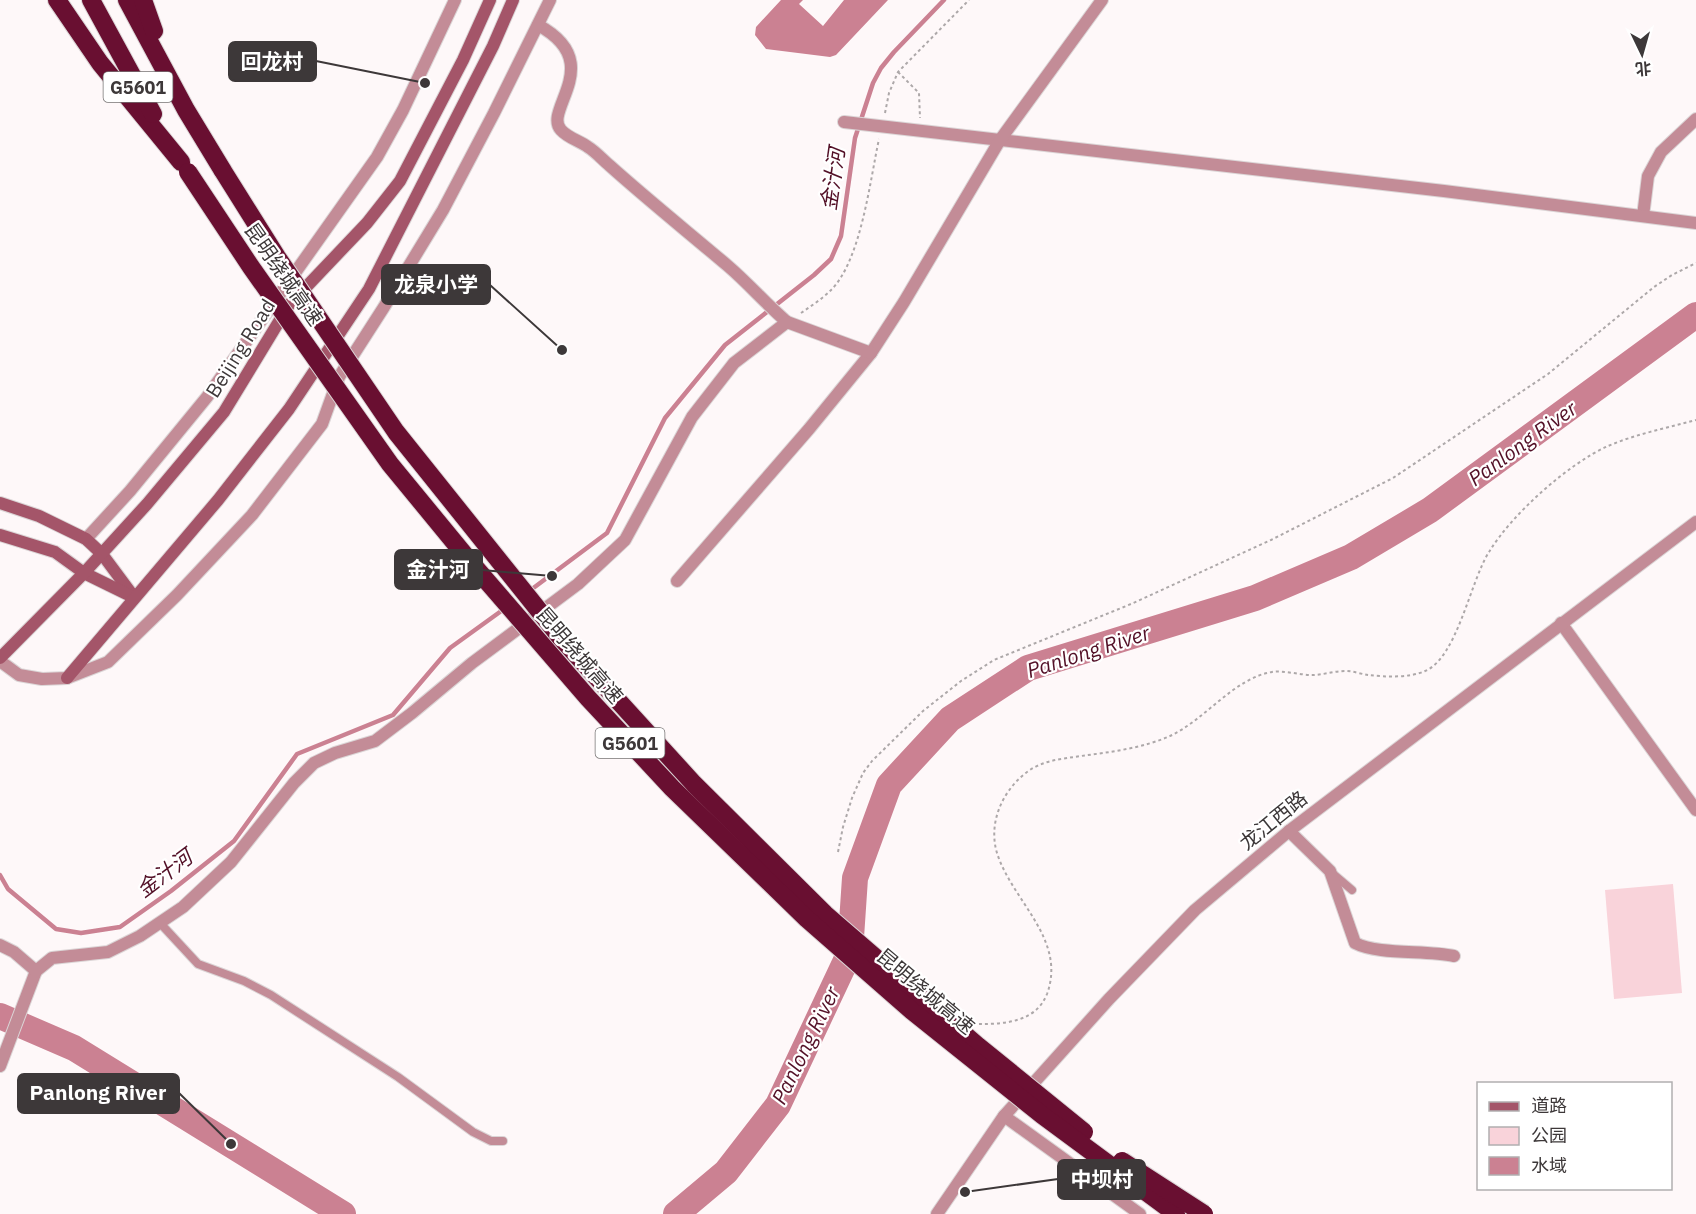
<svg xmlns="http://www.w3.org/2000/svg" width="1696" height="1214" font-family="'IBM Plex Sans','Noto Sans SC',sans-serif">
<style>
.green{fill:#f9d3da}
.water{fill:#cb8192}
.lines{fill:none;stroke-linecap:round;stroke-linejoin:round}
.stream{stroke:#cb8192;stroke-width:4.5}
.river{stroke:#cb8192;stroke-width:26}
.service-casing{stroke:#dbd5d6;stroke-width:10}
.minor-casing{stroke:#dbd5d6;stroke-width:14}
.tertiary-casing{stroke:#dbd5d6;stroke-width:14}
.secondary-casing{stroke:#dbd5d6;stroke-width:14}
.motorway-casing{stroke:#dbd5d6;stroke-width:20}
.path{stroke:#ada8a9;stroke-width:2;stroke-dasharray:3 3;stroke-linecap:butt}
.service{stroke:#c38c97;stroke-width:8}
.minor{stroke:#c38c97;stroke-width:12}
.tertiary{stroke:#c38c97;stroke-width:12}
.secondary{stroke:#a45569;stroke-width:12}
.motorway{stroke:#690f31;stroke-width:18}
.motorway-bridge-casing{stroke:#dbd5d6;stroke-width:20;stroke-linecap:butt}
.motorway-bridge{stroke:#690f31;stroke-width:18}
.labels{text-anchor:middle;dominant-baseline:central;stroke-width:4.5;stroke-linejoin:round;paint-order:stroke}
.shield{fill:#fff;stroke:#777474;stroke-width:1.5}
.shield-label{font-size:18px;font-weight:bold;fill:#3d3839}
.street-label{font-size:20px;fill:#3d3839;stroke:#fff}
.water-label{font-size:21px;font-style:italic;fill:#531027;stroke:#fff}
.leader{fill:none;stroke:#3d3839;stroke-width:2}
.callout-dot{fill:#3d3839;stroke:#fff;stroke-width:2}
.callout{fill:#3d3839;stroke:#3d3839;stroke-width:2}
.callout-label{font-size:21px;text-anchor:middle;font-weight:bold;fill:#fff}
</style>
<rect width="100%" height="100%" fill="#fef8f9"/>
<polygon class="green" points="1673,884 1682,993 1614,999 1605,890"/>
<polygon class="water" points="781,0 803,0 799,4 823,26 844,0 888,0 836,55 830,57 766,49 755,35 756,27"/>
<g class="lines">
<g class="stream">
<polyline points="528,592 607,533 665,418 725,345 814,275 831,259 841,236 855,138 873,83 881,68 894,52 944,0"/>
<polyline points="0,875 8,889 56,929 81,933 120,927 171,891 234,841 297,754 393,715 450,648 504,609"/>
</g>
<g class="river">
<polyline points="0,1016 74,1048 343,1214"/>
<polyline points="676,1214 726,1172 778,1105 850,952 855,878 889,785 950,719 1028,668 1255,598 1351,557 1430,510 1696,315"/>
</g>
<g class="service-casing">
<g id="service">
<polyline points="1332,873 1352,890"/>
<polyline points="160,923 198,964 244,981 271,995 398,1077 473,1132 491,1141 503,1141"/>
</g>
</g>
<g class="minor-casing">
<g id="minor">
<path d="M538 25C608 63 542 110 561 130 568 138 580 141 588 147 596 152 602 159 609 165 648 200 688 232 728 266 749 284 766 304 787 322"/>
<polyline points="1643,216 1648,176 1661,152 1696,119"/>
<polyline points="86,539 130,491 207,397 377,157 403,110 455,0"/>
<polyline points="1561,623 1696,810"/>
<polyline points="0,661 19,675 42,679 67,678 108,662 177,595 252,515 322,424 339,377 384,307 443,210 494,113 550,0"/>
<path d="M1289 831 1330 871 1355 943C1378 955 1425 950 1454 956"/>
<polyline points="0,1066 36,971"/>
</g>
</g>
<g class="tertiary-casing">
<g id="tertiary">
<polyline points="844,122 1444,191 1696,223"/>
<polyline points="677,581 809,429 871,353 904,302 1000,140 1102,0"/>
<polyline points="0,945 14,952 36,971 52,958 108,952 140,936 183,907 231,862 294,783 314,763 335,753 375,741 412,713 472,663 578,584 625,540 692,417 734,363 787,322 871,353"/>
<polyline points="1004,1116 1140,1214"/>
<polyline points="937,1214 1004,1116 1109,999 1195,910 1289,831 1696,522"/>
</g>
</g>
<g class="secondary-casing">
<g id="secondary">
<polyline points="0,503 39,516 86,539 102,554 134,597"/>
<polyline points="0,535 55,552 84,573 131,596"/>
<polyline points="0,658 84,573 147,504 224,412 289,305 367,223 400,181 463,60 490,0"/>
<polyline points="67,678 218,500 289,409 369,289 493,46 513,0"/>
</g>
</g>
<g class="motorway-casing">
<g id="motorway">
<polyline points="57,0 100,63 181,162"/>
<polyline points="91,0 153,114"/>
<polyline points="127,0 186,110 223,171"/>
<polyline points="143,0 154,31"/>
</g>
</g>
<g class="path">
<polyline points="898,72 919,93 920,118"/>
<polyline points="885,113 889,93 898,72 969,0"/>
<path d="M801 313C811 306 822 299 830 291 861 262 870 180 879 139"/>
<polyline points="838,852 843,827 852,798 863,773 872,761 923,711 961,681 994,660 1131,604 1271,540 1393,478 1548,374 1654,287 1672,275 1696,263"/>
<path d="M979 1024C1005 1024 1036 1022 1047 994 1067 939 1012 901 997 853 988 823 1002 791 1027 772 1043 760 1062 759 1081 756 1111 752 1143 748 1170 736 1205 720 1234 678 1272 672 1284 670 1299 675 1312 675 1323 675 1334 671 1346 671 1353 671 1361 674 1368 675 1385 677 1410 678 1425 671 1457 658 1470 582 1489 552 1512 514 1568 464 1608 446 1636 434 1667 428 1696 420"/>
</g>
<use href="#service" class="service"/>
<use href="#minor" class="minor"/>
<use href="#tertiary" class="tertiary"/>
<use href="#secondary" class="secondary"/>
<use href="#motorway" class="motorway"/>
<g class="motorway-bridge-casing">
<g id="motorway-bridge">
<polyline points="223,171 277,257 396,432 561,638 694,784 825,914 978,1046 1084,1132"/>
<polyline points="188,172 251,267 390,464 473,565 588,698 672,788 807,919 912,1011 1042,1115 1176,1214"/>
<polyline points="1122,1161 1204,1214"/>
</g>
</g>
<use href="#motorway-bridge" class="motorway-bridge"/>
</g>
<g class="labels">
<g class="shield">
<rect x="103.5" y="72" width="69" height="30" rx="4.5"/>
<rect x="595.5" y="728" width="69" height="30" rx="4.5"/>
</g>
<g class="shield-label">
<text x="138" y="87">G5601</text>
<text x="630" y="743">G5601</text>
</g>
<g class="street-label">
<text transform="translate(284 274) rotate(55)">昆明绕城高速</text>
<text transform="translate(240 348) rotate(-58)">Beijing Road</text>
<text transform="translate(580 655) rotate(49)">昆明绕城高速</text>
<text transform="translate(1273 820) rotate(-39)">龙江西路</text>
<text transform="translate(926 991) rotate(40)">昆明绕城高速</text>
</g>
<g class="water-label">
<text transform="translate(832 179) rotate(-82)">金汁河</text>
<text transform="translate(1522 443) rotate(-36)">Panlong River</text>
<text transform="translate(1088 651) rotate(-18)">Panlong River</text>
<text transform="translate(164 873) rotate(-37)">金汁河</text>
<text transform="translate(805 1045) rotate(-64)">Panlong River</text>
</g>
</g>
<path class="leader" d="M425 83L316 61M562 350L490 285M552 576L482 570M231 1144L179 1093M965 1192L1058 1179"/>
<g class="callout-dot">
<circle cx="425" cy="83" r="6"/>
<circle cx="562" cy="350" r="6"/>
<circle cx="552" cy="576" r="6"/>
<circle cx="231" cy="1144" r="6"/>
<circle cx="965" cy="1192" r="6"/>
</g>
<g class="callout">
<rect x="229" y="42" width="87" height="39" rx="6"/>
<rect x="382" y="265" width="108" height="39" rx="6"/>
<rect x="395" y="550" width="87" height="39" rx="6"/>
<rect x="18" y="1074" width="161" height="39" rx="6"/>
<rect x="1058" y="1160" width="87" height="39" rx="6"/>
</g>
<g class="callout-label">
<text x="272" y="69">回龙村</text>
<text x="436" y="292">龙泉小学</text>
<text x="438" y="577">金汁河</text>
<text x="98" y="1100">Panlong River</text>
<text x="1102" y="1187">中坝村</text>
</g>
<rect x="1477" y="1082" width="195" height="108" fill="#ffffff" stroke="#b1afb0" stroke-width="1.5"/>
<rect x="1489" y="1102" width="30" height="9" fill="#a45569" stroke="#b1afb0" stroke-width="1.5"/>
<text x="1531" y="1112" font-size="18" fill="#3d3839">道路</text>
<rect x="1489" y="1127" width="30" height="18" fill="#f9d3da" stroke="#b1afb0" stroke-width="1.5"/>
<text x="1531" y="1142" font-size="18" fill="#3d3839">公园</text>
<rect x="1489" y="1157" width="30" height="18" fill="#cb8192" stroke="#b1afb0" stroke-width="1.5"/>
<text x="1531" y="1172" font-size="18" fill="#3d3839">水域</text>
<g transform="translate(1642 54) rotate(175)" stroke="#ffffff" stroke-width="4.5" paint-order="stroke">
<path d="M0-4.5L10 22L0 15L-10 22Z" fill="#3d3839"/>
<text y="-9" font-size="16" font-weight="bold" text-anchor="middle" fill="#3d3839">北</text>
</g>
</svg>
